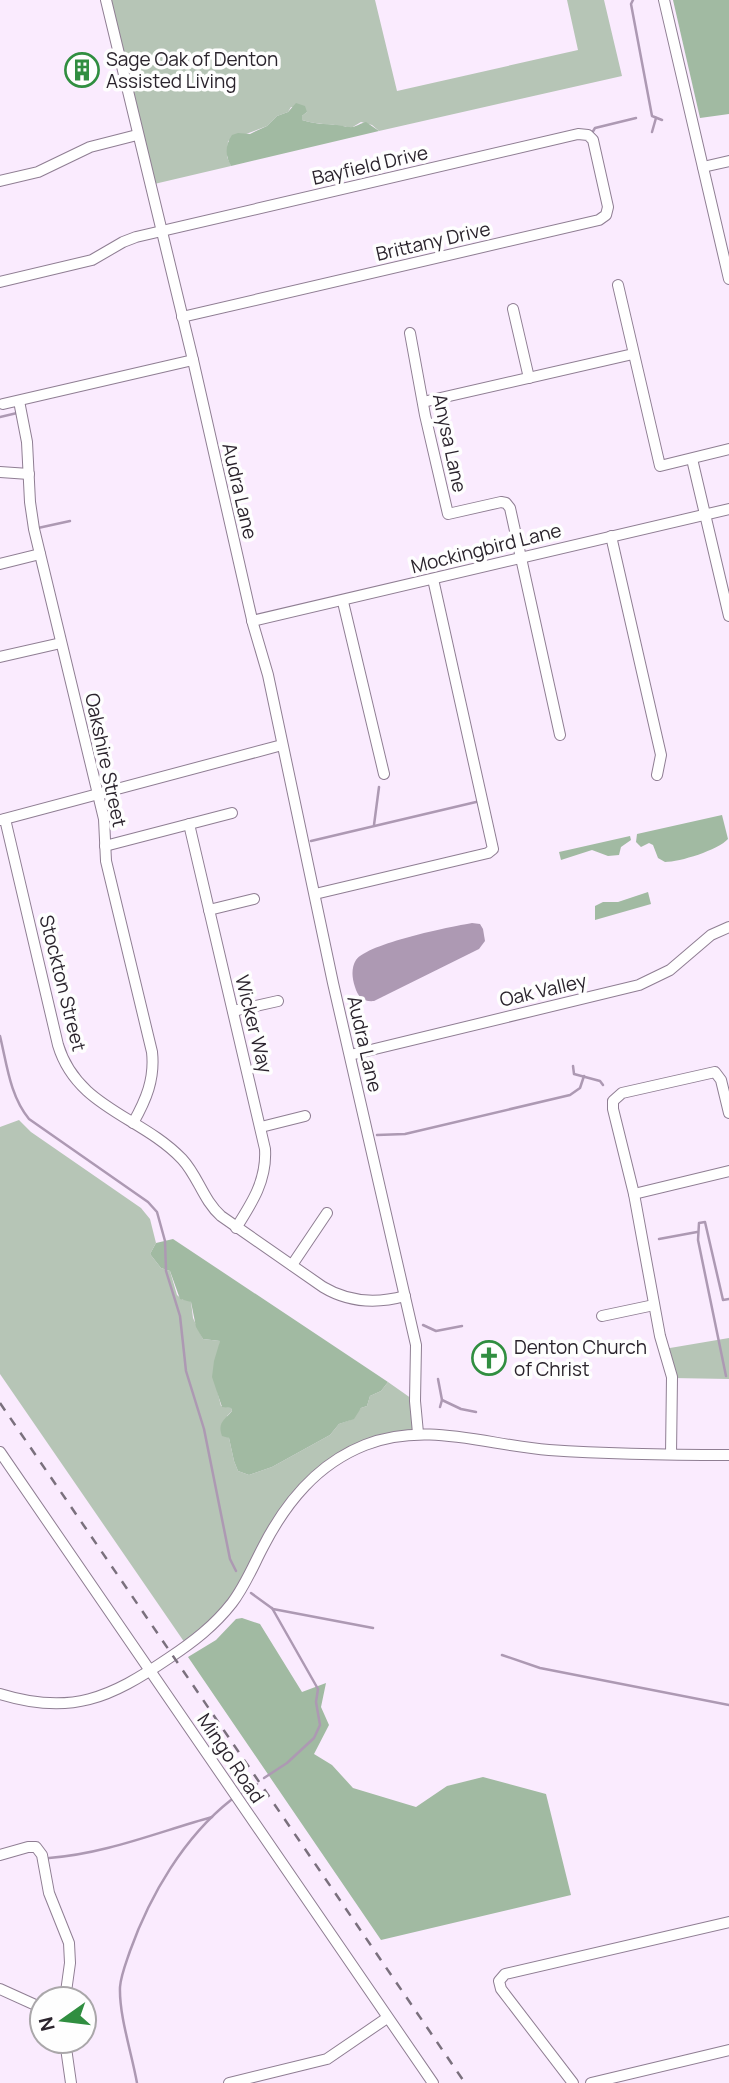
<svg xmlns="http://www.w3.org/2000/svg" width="729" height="2083" font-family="Manrope,sans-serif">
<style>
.green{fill:#b6c5b6}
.forest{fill:#a1baa2}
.water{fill:#ad99b3}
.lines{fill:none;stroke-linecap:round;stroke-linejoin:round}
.stream{stroke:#ad99b3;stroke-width:2.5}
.minor-casing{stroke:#8f7e93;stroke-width:12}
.minor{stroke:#fff;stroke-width:10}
.rail{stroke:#7a707d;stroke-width:2.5;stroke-dasharray:9 9;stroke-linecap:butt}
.labels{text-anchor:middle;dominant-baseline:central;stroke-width:7;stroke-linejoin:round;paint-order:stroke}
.poi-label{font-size:19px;fill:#2b242d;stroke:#fefefe;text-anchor:start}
.street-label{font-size:19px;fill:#2b242d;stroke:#fefefe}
</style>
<rect width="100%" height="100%" fill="#faebfe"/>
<g class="green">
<path d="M106 0H375L397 91 578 50 567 0H604L622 76 379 131 372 125 361 122 351 128C335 123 320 126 302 120V116L307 112 291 107 288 112 277 116 267 126 228 141 227 157 231 166 150 185Z"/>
<polygon points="19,1120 31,1132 141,1208 150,1219 156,1243 150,1254 161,1268 170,1271 177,1295 183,1300 187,1299 191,1302 193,1318 203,1339 220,1341 217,1390 221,1406 231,1408 232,1411 227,1416 226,1436 229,1438 234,1461 238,1471 249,1475 272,1467 330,1435 339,1424 350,1420 361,1408 367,1406 370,1396 381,1391 388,1382 415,1401 418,1433 362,1446 300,1490 241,1590 187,1646 0,1374 0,1127"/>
<polygon points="729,1338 729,1379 672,1378 664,1349"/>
</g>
<g class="forest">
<polygon points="673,0 729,0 729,114 700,118"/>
<path d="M296 103 305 106 307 112 302 116V120C314 124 325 124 337 125 341 125 345 127 349 127 355 128 360 123 366 122L379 131 231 166C225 156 225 145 232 135L238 133 250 134 256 131 267 126 277 116 288 112Z"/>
<path d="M722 815 728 839C718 850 680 862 665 862L658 858 653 845 649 843 641 847 636 842 637 834Z"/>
<polygon points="630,836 631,840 621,847 619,855 608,856 592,850 561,860 559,852"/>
<polygon points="648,892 651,904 595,920 595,906 603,902 618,902"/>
<path d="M173 1239 388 1382 381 1391 370 1396 367 1406 361 1408 354 1419 339 1424 330 1435 272 1467 249 1475 238 1471 234 1461 229 1438 222 1436C217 1422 225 1420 232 1411L231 1408 222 1407 212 1377 214 1361 220 1341 203 1339 196 1327 191 1302 180 1299 170 1271 161 1268 150 1254 156 1243Z"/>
<polygon points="242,1618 260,1624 302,1692 326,1683 321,1707 329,1725 314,1754 332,1765 353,1788 416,1807 447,1786 483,1777 546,1794 571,1895 381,1940 188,1657 216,1640 236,1619"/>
</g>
<path class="water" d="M472 923 480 924 483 929 485 941 479 949 374 1001C363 1002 358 997 355 987 352 978 351 968 356 960 369 943 449 927 472 923Z"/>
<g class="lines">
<g class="stream">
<polyline points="633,0 631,4 652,116 662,120"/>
<polyline points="652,132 656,118"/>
<polyline points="592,133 595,128 636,118"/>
<polyline points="0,417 17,413"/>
<polyline points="38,528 70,521"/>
<polyline points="374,825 379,787"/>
<polyline points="311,841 476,802"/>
<path d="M0 1036C7 1065 10 1096 29 1119L148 1202 157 1212 165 1241 166 1271 180 1316 186 1371 204 1429 230 1559 236 1571"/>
<polyline points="573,1066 574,1074 600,1081 603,1085"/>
<polyline points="377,1135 405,1134 570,1095 580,1088 584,1076"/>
<polyline points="659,1239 697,1232"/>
<polyline points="423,1325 436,1331 462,1326"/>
<polyline points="726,1376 698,1240 699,1223 705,1222 723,1300 729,1299"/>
<polyline points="438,1379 442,1400 440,1407"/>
<polyline points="442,1400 461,1409 476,1412"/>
<polyline points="251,1593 273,1609 373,1628"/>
<polyline points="502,1655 540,1668 729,1705"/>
<polyline points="264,1778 287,1763 314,1738 320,1725 316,1702 318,1689 272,1608"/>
<polyline points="242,1793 257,1784"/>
<path d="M49 1858C105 1854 158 1832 212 1817"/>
<path d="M137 2083C132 2054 119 2016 120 1987 121 1975 126 1963 130 1951 150 1895 184 1837 231 1800"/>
</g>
<g class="minor-casing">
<g id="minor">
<polyline points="106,0 193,360 253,624 268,675 333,983 416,1345 415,1401 418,1433"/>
<polyline points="664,0 729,279"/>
<polyline points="703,167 729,161"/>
<polyline points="0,181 38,172 90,147 137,135"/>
<polyline points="0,282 92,260 123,242 136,237 578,134 588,135 593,140 608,207 606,215 599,220 182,317"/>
<polyline points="618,285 660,466 729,449"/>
<polyline points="513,309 529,378"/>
<polyline points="410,333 425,415 448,514 501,502 506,503 510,508 560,735"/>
<path d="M19 401 27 442 30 502 34 529 104 819 106 861 152 1052C155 1079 146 1100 133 1123"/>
<polyline points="423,402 633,354"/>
<polyline points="3,404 193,360"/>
<polyline points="692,459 729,616"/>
<polyline points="0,472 29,474"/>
<polyline points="611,536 661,755 657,775"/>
<polyline points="0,564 40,554"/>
<polyline points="343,602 384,774"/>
<polyline points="252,621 729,509"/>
<polyline points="0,657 61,643"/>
<path d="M5 819 58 1045C77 1108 141 1116 182 1159 198 1176 203 1200 221 1216L323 1287C348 1302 376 1304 405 1296"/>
<polyline points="1,820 282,745"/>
<path d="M189 824 265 1149C267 1180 252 1203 236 1228"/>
<polyline points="105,846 232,813"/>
<polyline points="315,894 488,853 493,849 433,579"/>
<polyline points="209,910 254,899"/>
<polyline points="233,1011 278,1001"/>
<polyline points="350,1055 639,985 670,970 711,935 729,927"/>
<polyline points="261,1127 305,1116"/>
<polyline points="634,1194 729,1171"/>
<polyline points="292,1265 327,1213"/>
<polyline points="602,1316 654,1305"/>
<polyline points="0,1452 433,2083"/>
<polyline points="671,1454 672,1377 660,1336 634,1194 613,1109 613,1101 622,1093 715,1072 721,1080 729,1113"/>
<path d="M0 1694C71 1716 110 1698 169 1658 193 1642 214 1626 232 1603 245 1586 253 1566 263 1547 286 1502 317 1464 365 1445 426 1421 486 1445 549 1450 608 1454 669 1455 729 1455"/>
<polyline points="0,1855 28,1847 36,1847 42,1855 49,1893 69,1943 70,1963 65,1999"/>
<polyline points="0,1989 42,2008"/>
<polyline points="65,2041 71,2083"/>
<polyline points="229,2083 327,2059 387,2018"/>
<polyline points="573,2083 501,1989 499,1981 505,1974 729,1922"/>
<polyline points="591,2083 729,2050"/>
</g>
</g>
<use href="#minor" class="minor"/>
<polyline class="rail" points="0,1403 465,2083"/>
</g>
<defs>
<g id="building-ring" transform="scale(1.75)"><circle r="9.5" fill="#fefefe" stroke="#308e40" stroke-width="1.5"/><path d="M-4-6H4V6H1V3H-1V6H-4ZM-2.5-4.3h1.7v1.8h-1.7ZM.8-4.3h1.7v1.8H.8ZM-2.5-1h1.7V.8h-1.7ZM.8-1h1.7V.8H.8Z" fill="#308e40"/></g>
<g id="church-ring" transform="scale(1.75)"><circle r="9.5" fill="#fefefe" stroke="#308e40" stroke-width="1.5"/><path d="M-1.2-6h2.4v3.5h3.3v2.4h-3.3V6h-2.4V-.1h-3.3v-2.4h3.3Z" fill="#308e40"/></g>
</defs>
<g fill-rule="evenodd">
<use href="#building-ring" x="82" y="70"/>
<use href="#church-ring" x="489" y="1358"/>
</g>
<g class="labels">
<g class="poi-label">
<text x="106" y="59">Sage Oak of Denton<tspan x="106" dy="22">Assisted Living</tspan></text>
<text x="514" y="1347">Denton Church<tspan x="514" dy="22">of Christ</tspan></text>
</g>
<g class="street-label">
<text transform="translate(370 165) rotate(-13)">Bayfield Drive</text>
<text transform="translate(433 241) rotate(-13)">Brittany Drive</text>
<text transform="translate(450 443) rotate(78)">Anysa Lane</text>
<text transform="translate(240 491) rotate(77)">Audra Lane</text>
<text transform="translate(486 548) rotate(-14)">Mockingbird Lane</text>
<text transform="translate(106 760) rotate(78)">Oakshire Street</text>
<text transform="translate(63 983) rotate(76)">Stockton Street</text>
<text transform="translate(543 990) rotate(-13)">Oak Valley</text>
<text transform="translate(254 1024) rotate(76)">Wicker Way</text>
<text transform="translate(365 1044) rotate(77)">Audra Lane</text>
<text transform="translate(231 1758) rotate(56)">Mingo Road</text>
</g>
</g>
<g transform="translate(63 2020) rotate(256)"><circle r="33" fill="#fefefe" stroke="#aaa7aa" stroke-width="2"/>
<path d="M0-5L12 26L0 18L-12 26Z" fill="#308e40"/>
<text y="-10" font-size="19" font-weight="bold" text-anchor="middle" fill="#2b242d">N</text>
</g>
</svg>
